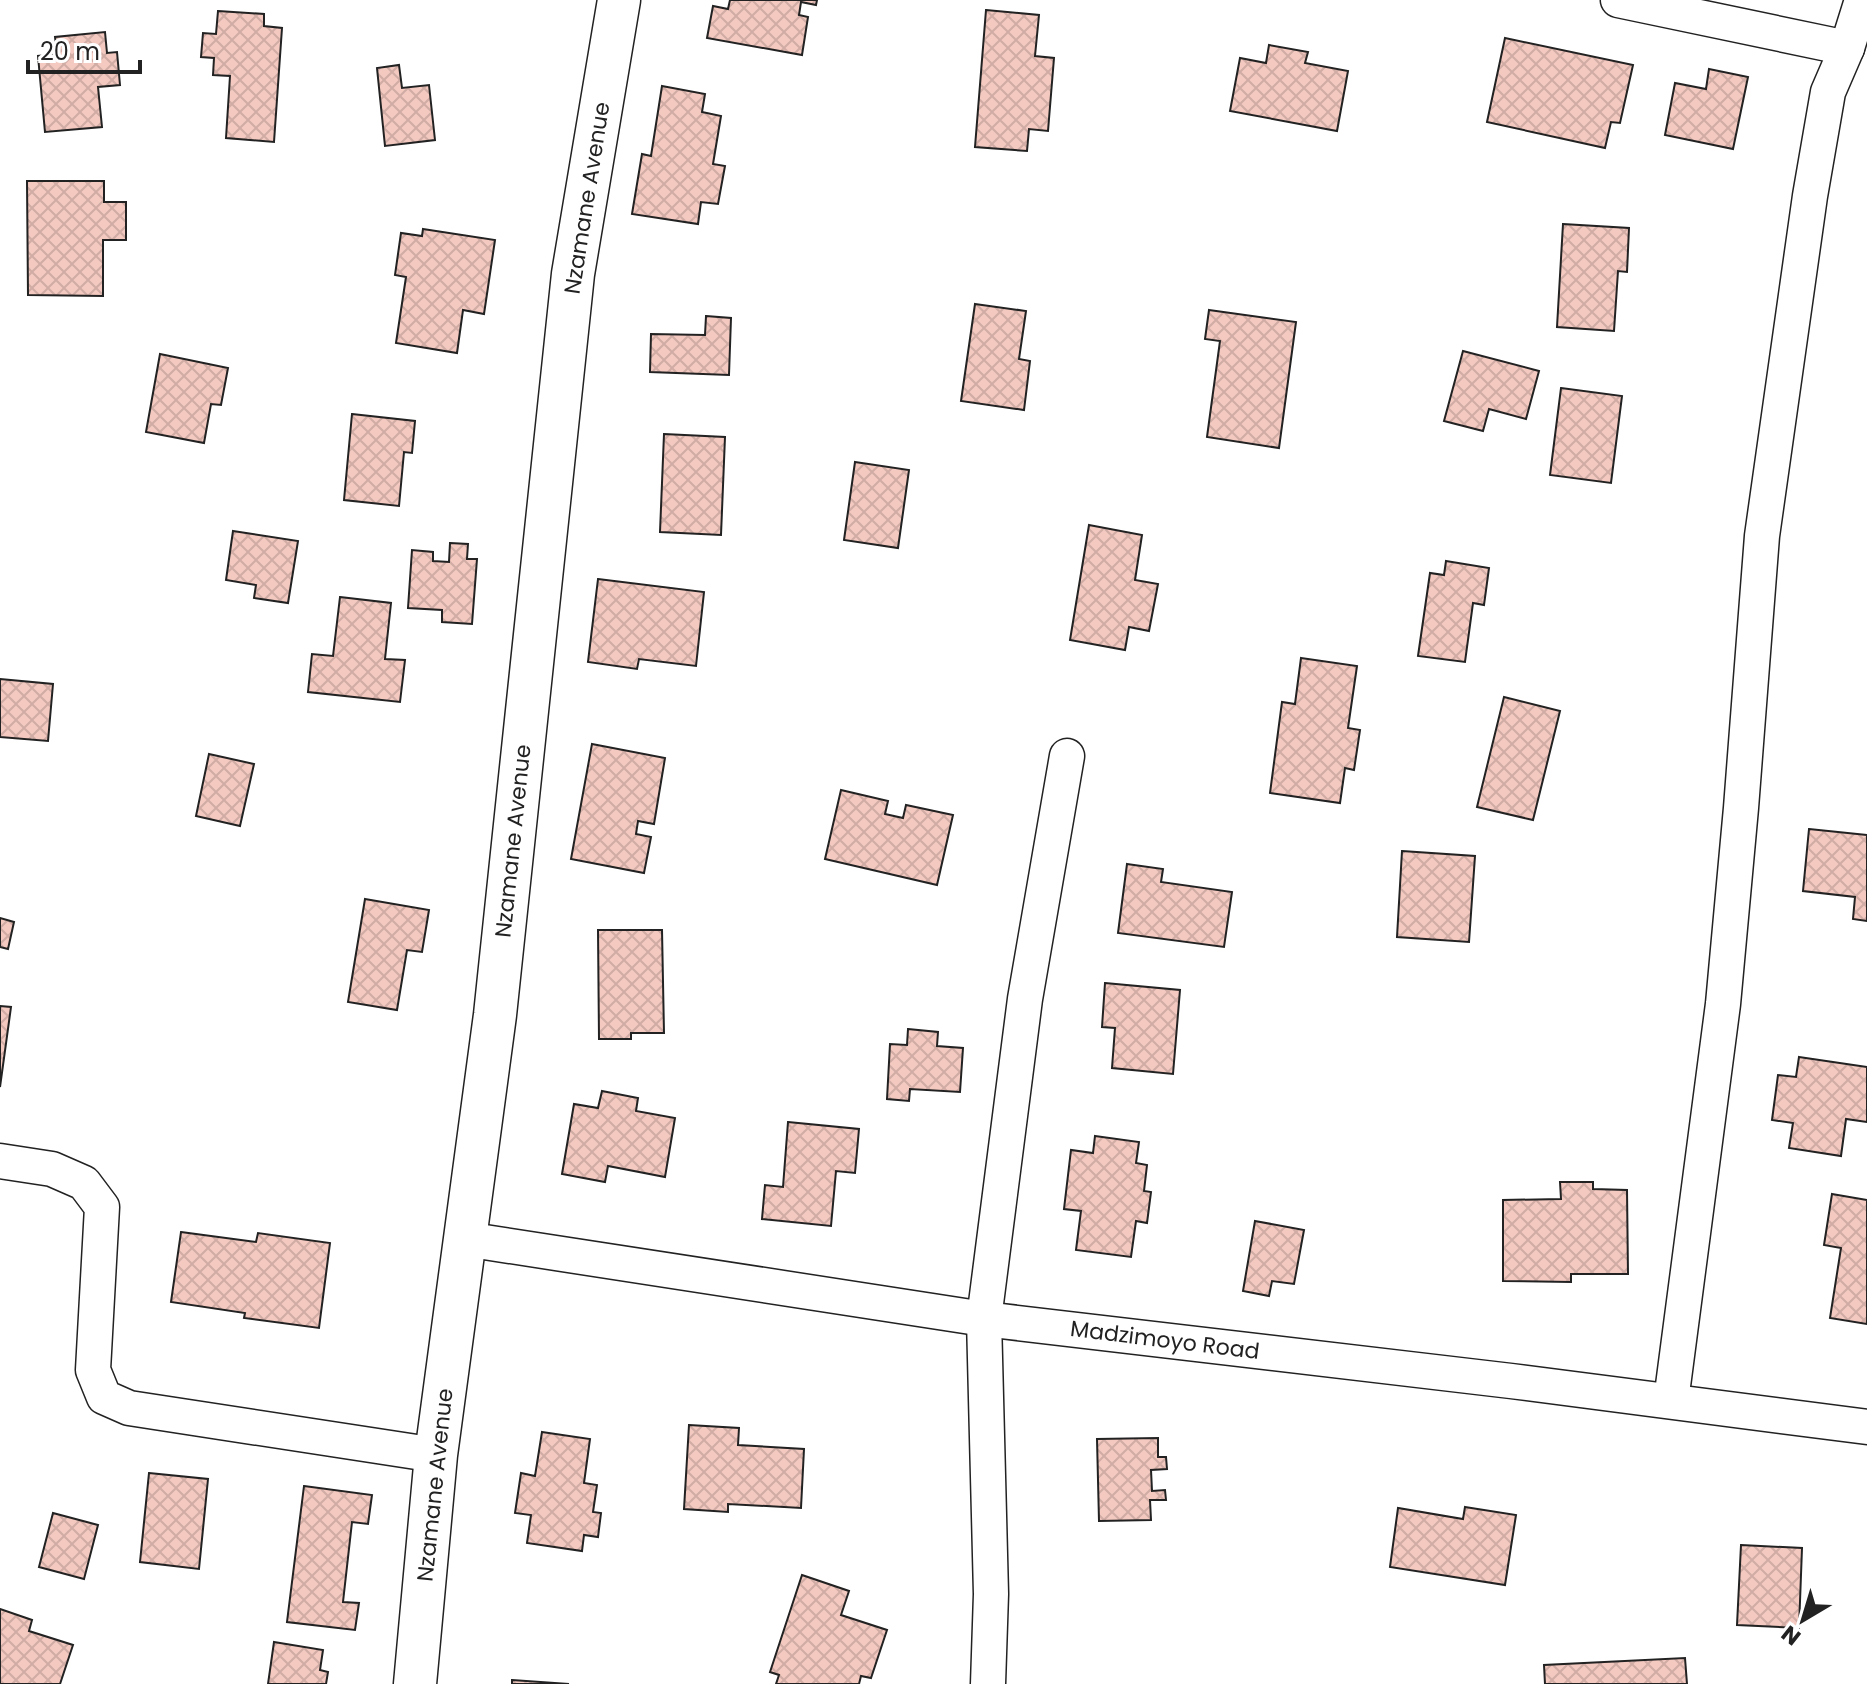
<svg xmlns="http://www.w3.org/2000/svg" width="1867" height="1684" font-family="Poppins,sans-serif">
<style>
.building{fill:url(#building-cross-hatch);stroke:#222;stroke-width:2}
.lines{fill:none;stroke-linecap:round;stroke-linejoin:round}
.minor-casing{stroke:#222;stroke-width:37}
.tertiary-casing{stroke:#222;stroke-width:45}
.minor{stroke:#fff;stroke-width:34}
.tertiary{stroke:#fff;stroke-width:42}
.labels{text-anchor:middle;dominant-baseline:central;stroke-width:6;stroke-linejoin:round;paint-order:stroke}
.street-label{font-size:22px;fill:#222;stroke:#fff}
</style>
<defs>
<pattern id="building-cross-hatch" width="8" height="8" patternUnits="userSpaceOnUse" patternTransform="scale(2)"><rect width="8" height="8" fill="#f3c9c0"/><path d="M0 0l8 8M0 8l8-8" fill="none" stroke="#d0aca5"/></pattern>
</defs>
<rect width="100%" height="100%" fill="#fff"/>
<g class="building">
<polygon points="730,0 817,0 816,5 801,2 799,15 808,17 802,55 707,38 713,6 728,9"/>
<polygon points="986,10 1039,15 1035,56 1054,58 1048,131 1029,129 1027,151 975,147"/>
<polygon points="218,11 264,14 264,26 282,28 274,142 226,138 230,76 213,75 214,58 201,57 203,33 216,34"/>
<polygon points="105,32 107,53 117,52 120,85 98,87 102,127 45,132 38,56 57,54 55,37"/>
<polygon points="1505,38 1633,65 1620,123 1611,122 1605,148 1487,122"/>
<polygon points="1269,45 1308,52 1305,63 1348,71 1337,131 1230,111 1240,58 1266,63"/>
<polygon points="399,65 402,88 429,85 435,140 385,146 377,68"/>
<polygon points="1709,69 1748,77 1733,149 1665,135 1675,83 1706,89"/>
<polygon points="662,86 705,94 702,112 721,116 713,164 725,166 718,204 701,202 698,224 632,214 642,154 651,156"/>
<polygon points="27,181 104,181 104,202 126,202 126,240 103,240 103,296 28,295"/>
<polygon points="1563,224 1629,228 1627,272 1618,271 1614,331 1557,327"/>
<polygon points="423,229 495,240 484,314 463,310 457,353 396,343 406,277 395,275 401,233 422,236"/>
<polygon points="975,304 1026,311 1019,359 1030,361 1024,410 961,401"/>
<polygon points="1209,310 1296,322 1279,448 1207,437 1220,341 1205,339"/>
<polygon points="706,316 731,318 729,375 650,372 651,334 705,335"/>
<polygon points="1463,351 1539,371 1526,419 1489,409 1483,431 1444,421"/>
<polygon points="160,354 228,368 221,405 211,404 204,443 146,432"/>
<polygon points="1561,388 1622,396 1611,483 1550,475"/>
<polygon points="352,414 415,421 412,453 404,452 399,506 344,500"/>
<polygon points="664,434 725,437 721,535 660,532"/>
<polygon points="855,462 909,470 898,548 844,540"/>
<polygon points="1089,525 1142,535 1135,580 1158,584 1149,631 1129,627 1125,650 1070,640"/>
<polygon points="233,531 298,541 288,603 254,598 256,585 226,580"/>
<polygon points="450,543 468,544 467,559 477,559 472,624 442,622 442,610 408,608 412,550 433,552 433,561 449,562"/>
<polygon points="1446,561 1489,568 1484,605 1473,603 1465,662 1418,656 1430,573 1444,575"/>
<polygon points="598,579 704,592 696,666 639,659 637,669 588,662"/>
<polygon points="340,597 391,603 385,659 405,660 400,702 308,692 312,654 333,656"/>
<polygon points="1301,658 1357,666 1348,728 1360,730 1354,770 1345,768 1340,803 1270,793 1282,702 1295,704"/>
<polygon points="0,679 53,684 48,741 0,737"/>
<polygon points="1504,697 1560,711 1533,820 1477,807"/>
<polygon points="592,744 665,758 654,824 638,821 636,834 651,837 644,873 571,859"/>
<polygon points="209,754 254,764 240,826 196,816"/>
<polygon points="841,790 888,801 885,814 903,818 906,805 953,815 937,885 825,859"/>
<polygon points="1809,829 1867,835 1867,921 1853,919 1855,897 1803,891"/>
<polygon points="1402,851 1475,856 1469,942 1397,937"/>
<polygon points="1127,864 1163,869 1161,882 1232,892 1224,947 1118,933"/>
<polygon points="365,899 429,910 422,952 407,950 397,1010 348,1002"/>
<polygon points="0,918 14,922 8,949 0,947"/>
<polygon points="598,930 662,930 664,1033 631,1033 631,1039 599,1039"/>
<polygon points="1105,983 1180,990 1173,1074 1112,1068 1115,1028 1102,1027"/>
<polygon points="0,1006 11,1007 0,1087"/>
<polygon points="908,1029 938,1032 937,1046 963,1048 960,1092 910,1089 909,1101 887,1099 890,1044 907,1045"/>
<polygon points="1799,1057 1867,1067 1867,1122 1846,1119 1841,1156 1789,1148 1793,1123 1772,1120 1778,1075 1796,1077"/>
<polygon points="602,1091 638,1098 636,1111 675,1118 665,1177 608,1166 605,1182 562,1174 574,1104 598,1108"/>
<polygon points="788,1122 859,1129 855,1173 836,1171 831,1226 762,1219 765,1185 783,1187"/>
<polygon points="1095,1136 1139,1142 1136,1163 1147,1165 1144,1191 1151,1192 1147,1223 1136,1221 1131,1257 1076,1250 1081,1211 1064,1209 1071,1150 1093,1153"/>
<polygon points="1560,1182 1593,1182 1593,1189 1627,1190 1628,1274 1571,1274 1571,1282 1503,1281 1503,1200 1561,1199"/>
<polygon points="1832,1194 1867,1200 1867,1324 1830,1318 1841,1248 1824,1245"/>
<polygon points="1255,1221 1304,1230 1294,1284 1272,1281 1269,1296 1243,1291"/>
<polygon points="181,1232 256,1242 258,1233 330,1243 319,1328 244,1318 245,1313 171,1302"/>
<polygon points="689,1425 739,1428 738,1445 804,1449 801,1508 728,1504 728,1512 684,1509"/>
<polygon points="542,1432 590,1439 584,1483 597,1485 593,1512 601,1513 598,1537 584,1535 582,1551 527,1543 531,1515 515,1513 521,1473 535,1476"/>
<polygon points="1158,1438 1158,1457 1166,1457 1167,1469 1151,1470 1152,1491 1165,1490 1166,1500 1150,1500 1151,1520 1099,1521 1097,1439"/>
<polygon points="149,1473 208,1479 199,1569 140,1562"/>
<polygon points="304,1486 372,1495 368,1524 352,1522 343,1602 359,1603 355,1630 287,1622"/>
<polygon points="1465,1507 1516,1515 1505,1585 1390,1567 1398,1508 1463,1519"/>
<polygon points="53,1513 98,1525 84,1579 39,1567"/>
<polygon points="1741,1545 1802,1548 1799,1628 1737,1625"/>
<polygon points="802,1575 849,1591 841,1615 887,1630 871,1678 861,1676 859,1684 776,1684 779,1675 770,1672"/>
<polygon points="0,1609 32,1620 29,1631 73,1645 60,1684 0,1684"/>
<polygon points="274,1642 323,1650 320,1670 328,1672 326,1684 268,1684"/>
<polygon points="1685,1658 1687,1684 1545,1684 1544,1665"/>
<polygon points="512,1680 569,1684 512,1684"/>
</g>
<g class="lines">
<g class="minor-casing">
<g id="minor">
<polyline points="1618,0 1847,48"/>
<polyline points="0,1161 52,1169 84,1183 102,1207 93,1370 104,1397 129,1408 436,1455"/>
<polyline points="465,1239 984,1319 1511,1381 1867,1427"/>
<polyline points="1671,1401 1723,1004 1741,808 1762,536 1810,196 1828,92 1847,48 1862,0"/>
<polyline points="988,1684 991,1594 984,1319 1025,999 1067,756"/>
</g>
</g>
<g class="tertiary-casing">
<polyline id="tertiary" points="415,1684 436,1455 495,1015 573,274 619,0"/>
</g>
<use href="#minor" class="minor"/>
<use href="#tertiary" class="tertiary"/>
</g>
<g class="labels">
<g class="street-label">
<text transform="translate(587 198) rotate(-81)">Nzamane Avenue</text>
<text transform="translate(513 841) rotate(-84)">Nzamane Avenue</text>
<text transform="translate(1165 1340) rotate(7)">Madzimoyo Road</text>
<text transform="translate(435 1485) rotate(-84)">Nzamane Avenue</text>
</g>
</g>
<g transform="translate(1803 1620) rotate(218)" stroke="#ffffff" stroke-width="6" paint-order="stroke">
<path d="M0-6L14 30L0 20L-14 30Z" fill="#222222"/>
<text y="-12" font-size="22" font-weight="bold" text-anchor="middle" fill="#222222">N</text>
</g>
<path d="M28 60v12h112v-12" fill="none" stroke="#222222" stroke-width="4"/>
<text x="40" y="60" font-size="24" fill="#222222" stroke="#ffffff" stroke-width="6" paint-order="stroke">20 m</text>
</svg>
